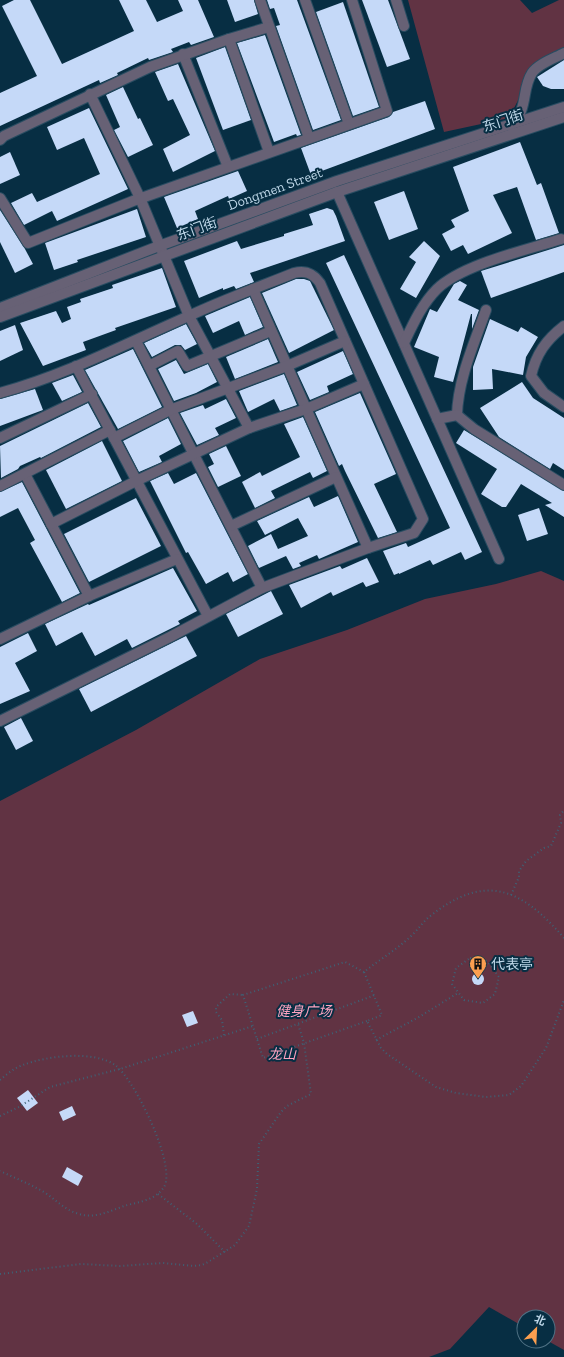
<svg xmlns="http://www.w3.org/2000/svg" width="564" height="1357" font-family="'Zilla Slab','Noto Sans SC',serif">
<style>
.green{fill:#613343}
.building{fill:#c5d9f8}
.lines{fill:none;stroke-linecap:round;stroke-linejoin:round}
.minor-casing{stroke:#284c61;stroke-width:12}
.path{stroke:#3e6175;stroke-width:2;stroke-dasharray:1 3;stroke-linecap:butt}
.minor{stroke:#676175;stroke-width:10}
.labels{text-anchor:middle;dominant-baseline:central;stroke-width:4;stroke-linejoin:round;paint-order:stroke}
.street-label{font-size:14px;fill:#bed7e8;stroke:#072e43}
.poi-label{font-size:14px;fill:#bed7e8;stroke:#072e43;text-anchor:start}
.park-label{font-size:14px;font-style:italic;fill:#fba2bf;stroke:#072e43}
</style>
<rect width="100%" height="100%" fill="#072e43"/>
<g class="green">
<polygon points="408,0 520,0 532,13 559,0 564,0 564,48 537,63 509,118 444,132"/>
<polygon points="541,571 564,581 564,1350 548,1341 548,1317 524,1317 524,1327 489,1307 450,1349 429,1357 0,1357 0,801 136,730 260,659 347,630 425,599 496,584"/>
</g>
<g class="building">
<polygon points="14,0 30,0 62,64 134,31 119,0 146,0 157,22 183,11 178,0 198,0 214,37 191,45 189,42 171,49 173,52 149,60 148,58 117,73 118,75 100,83 99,80 0,126 0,93 37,76 2,6"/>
<polygon points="227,0 254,0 258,14 235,22"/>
<polygon points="267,0 297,0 341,120 313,130 276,26 280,25 274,8 270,9"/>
<polygon points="362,0 388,0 410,59 387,67"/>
<polygon points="343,2 379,107 353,116 316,12"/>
<polygon points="265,35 301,135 297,136 296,134 274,142 237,43"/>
<polygon points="225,47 251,120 223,130 196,58"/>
<polygon points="564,60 564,89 551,89 543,86 537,77"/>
<polygon points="178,64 215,151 173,172 163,149 190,135 173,99 168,101 155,72"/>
<polygon points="123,87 138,119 140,118 153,145 128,157 114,130 120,127 106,95"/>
<polygon points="425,101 435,129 311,175 301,148 389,117 393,112"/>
<polygon points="89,108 128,189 57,221 52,211 24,225 11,203 32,193 37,202 100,174 84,138 57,150 47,127"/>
<polygon points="520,142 537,185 541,183 559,233 536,240 517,187 493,195 512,233 468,254 463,245 451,251 442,234 455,227 451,220 469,211 453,167"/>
<polygon points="10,152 20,175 0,184 0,157"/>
<polygon points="238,171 247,191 229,199 228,196 195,211 198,219 177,228 164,197"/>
<polygon points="404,191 418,229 389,240 374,202"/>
<polygon points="327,208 333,210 336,216 345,241 250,273 254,282 236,289 234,286 223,290 223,288 199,298 184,261 237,241 241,249 284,236 284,234 313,225 309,214"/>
<polygon points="137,209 146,237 77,260 78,262 54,270 45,243"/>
<polygon points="0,210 25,249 33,264 15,273 0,242"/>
<polygon points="424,241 440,256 416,298 400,289 416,262 409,257"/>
<polygon points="564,245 564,272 491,298 481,271"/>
<polygon points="344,255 482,552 465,560 461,552 433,565 430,560 399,574 399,573 394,575 383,551 406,543 408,547 450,528 326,263"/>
<polygon points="162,268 176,307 115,328 116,330 83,342 86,350 43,366 20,323 56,311 62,323 71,319 67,307 81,302 80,299 113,288 112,285"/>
<polygon points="296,279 304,279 310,281 334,330 289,353 262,293"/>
<polygon points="460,281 467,285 458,300 479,310 472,329 472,314 471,314 453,382 434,377 439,357 414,347 430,309 437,312 454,284"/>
<polygon points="250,297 263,327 245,335 239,321 213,333 205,316"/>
<polygon points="490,319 518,332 521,327 538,337 526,357 523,375 492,369 493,389 473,390 473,367"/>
<polygon points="186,324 197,344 185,350 181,345 175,345 152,357 144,343"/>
<polygon points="15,325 23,350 0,361 0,331"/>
<polygon points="268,339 278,362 235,379 226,357"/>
<polygon points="133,349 162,407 118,429 85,370"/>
<polygon points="343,351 353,374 327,386 329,392 310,400 297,372"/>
<polygon points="176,360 184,374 208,364 217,382 196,393 174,401 158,369"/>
<polygon points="284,374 297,405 280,411 274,399 248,412 239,391"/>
<polygon points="73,375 82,392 62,401 52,383"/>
<polygon points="522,382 533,398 564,418 564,470 553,463 550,469 499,437 480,408"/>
<polygon points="35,389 43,410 0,426 0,399"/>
<polygon points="360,393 396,474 374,484 397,532 378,538 345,471 342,464 339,466 315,412"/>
<polygon points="226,399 236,418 215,428 219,435 197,445 180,413 203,405 205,409"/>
<polygon points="88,403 101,427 41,458 40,457 20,466 18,469 1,478 0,446"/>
<polygon points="303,417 327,471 313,478 310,472 271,491 275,498 255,508 242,482 260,472 262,476 300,457 284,424"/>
<polygon points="168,418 181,444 159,456 162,462 139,472 123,441"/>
<polygon points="464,430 564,491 564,517 545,505 552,503 521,484 506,507 502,507 481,494 497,469 456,443"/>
<polygon points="102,441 122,481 66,509 46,470"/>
<polygon points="226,446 241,476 218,487 208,467 214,464 209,454"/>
<polygon points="168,473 174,484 196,473 248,574 233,582 228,572 206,584 188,552 186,553 150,481"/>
<polygon points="22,482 80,593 62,602 30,543 35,540 18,508 0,517 0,492"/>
<polygon points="338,496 358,542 319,559 317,555 299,563 301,566 293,569 286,556 259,568 248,546 271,534 278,549 308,536 298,518 265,535 257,521 309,497 314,507"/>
<polygon points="136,498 161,546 89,582 64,534"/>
<polygon points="539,508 548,534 527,541 518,515"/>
<polygon points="367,558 379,582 366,587 363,582 333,596 331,592 301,608 289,585 340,566 342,569"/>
<polygon points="173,568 197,611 178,621 180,624 132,648 127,639 95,656 82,632 56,646 45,624 88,604 89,605"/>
<polygon points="271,591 283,614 238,637 226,614"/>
<polygon points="28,633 37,651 15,663 30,691 0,704 0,647"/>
<polygon points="186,636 197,656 91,712 79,689"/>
<polygon points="21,718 33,741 16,750 4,727"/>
<circle cx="478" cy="979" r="6"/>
<polygon points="193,1011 198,1023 187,1027 182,1015"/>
<polygon points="28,1090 38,1103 27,1111 17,1098"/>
<polygon points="72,1106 76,1115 63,1121 59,1112"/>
<polygon points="67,1167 83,1176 78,1186 62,1177"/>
</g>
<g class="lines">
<g class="minor-casing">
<g id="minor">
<polyline points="260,0 309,138"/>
<polyline points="305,0 349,124"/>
<polyline points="396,0 404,26"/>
<polyline points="229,39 269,152"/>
<polyline points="183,54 228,167"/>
<polyline points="90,94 140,198 189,316 249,428"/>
<path d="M511 125C529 109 521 90 532 73 538 64 555 58 564 53"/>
<polyline points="0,140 4,136 150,67 229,39 269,27"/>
<polyline points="337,192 499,559"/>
<polyline points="0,198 28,243 133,201 387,111 352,0"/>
<polyline points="253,289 368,548"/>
<polyline points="0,308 159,246 337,181 564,107"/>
<polyline points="0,317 337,192 564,117"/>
<path d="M564 326C546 340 536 354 531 376L544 393 564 407"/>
<polyline points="136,341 262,588"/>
<path d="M404 343C413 324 422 304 437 289 463 264 527 250 561 239"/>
<polyline points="76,366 208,616"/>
<polyline points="149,366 178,351 187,366 271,331"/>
<path d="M0 393C66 375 127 343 189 316 223 300 259 287 294 273 305 270 313 273 320 283L423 519 414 533 368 548 262 588 170 637 0 721"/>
<path d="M457 415C458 379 474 344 486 310"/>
<polyline points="437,419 457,415 474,429 564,485"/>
<polyline points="0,438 92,394"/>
<polyline points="114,438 170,410 287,366 345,341"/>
<polyline points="25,474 89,596"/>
<polyline points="0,486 110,430"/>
<polyline points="51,524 136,481 249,428 306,409 364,384"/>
<polyline points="231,526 336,477"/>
<polyline points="0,639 89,596 177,559"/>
</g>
</g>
<g class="path">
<polyline points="511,895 519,877 519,871 526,861 544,848 551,846 561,823 560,815 564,810"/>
<path d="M564 938C521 888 485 872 429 917 422 923 417 931 410 937 396 950 379 960 364 972L382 1015 367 1021 381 1048 387 1054 436 1087 456 1093 486 1097 509 1095 521 1086 546 1048 564 1000"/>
<polygon points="470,958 487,961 499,977 495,994 483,1003 464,1000 452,984 456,968"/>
<polyline points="364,972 345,962 243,995 263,1058 367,1021"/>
<polyline points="224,1035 222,1020 216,1012 216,1007 230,994 243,995"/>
<polyline points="257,1039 375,995"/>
<polyline points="376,1040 419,1017 458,993"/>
<path d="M0 1080C7 1074 14 1068 23 1065 46 1056 93 1050 115 1065 134 1078 177 1166 164 1187 155 1201 137 1202 124 1206 110 1211 95 1219 79 1214 65 1210 56 1200 44 1192 30 1184 15 1178 0 1171"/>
<polyline points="0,1116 19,1107 50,1087 120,1069 253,1026"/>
<polyline points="158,1194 197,1224 225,1252"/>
<polyline points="0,1274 81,1264 120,1266 163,1263 194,1266 202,1265 208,1262 235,1245 249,1226 257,1189 259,1144 281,1112 287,1106 311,1094 304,1043 298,1024"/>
</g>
<use href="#minor" class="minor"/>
</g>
<defs>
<g id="building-pin" transform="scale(0.9)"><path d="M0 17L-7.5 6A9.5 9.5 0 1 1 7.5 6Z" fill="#fb9f50" stroke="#072e43"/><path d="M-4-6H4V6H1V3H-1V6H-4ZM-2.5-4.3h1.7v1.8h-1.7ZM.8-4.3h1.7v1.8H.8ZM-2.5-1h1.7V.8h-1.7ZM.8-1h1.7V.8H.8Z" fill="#111"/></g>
</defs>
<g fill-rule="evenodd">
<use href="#building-pin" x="478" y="964"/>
</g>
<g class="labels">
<g class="street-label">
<text transform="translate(503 121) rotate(-18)">东门街</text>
<text transform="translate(275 189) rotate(-20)">Dongmen Street</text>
<text transform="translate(197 229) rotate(-20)">东门街</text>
</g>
<g class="poi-label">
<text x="491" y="964">代表亭</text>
</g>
<g class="park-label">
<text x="304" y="1011">健身广场</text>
<text x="282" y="1054">龙山</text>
</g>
</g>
<g transform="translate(536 1329) rotate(24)"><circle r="19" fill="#072e43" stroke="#507285"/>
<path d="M0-3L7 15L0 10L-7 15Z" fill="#fb9f50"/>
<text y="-6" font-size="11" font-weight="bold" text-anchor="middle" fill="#bed7e8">北</text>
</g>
</svg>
